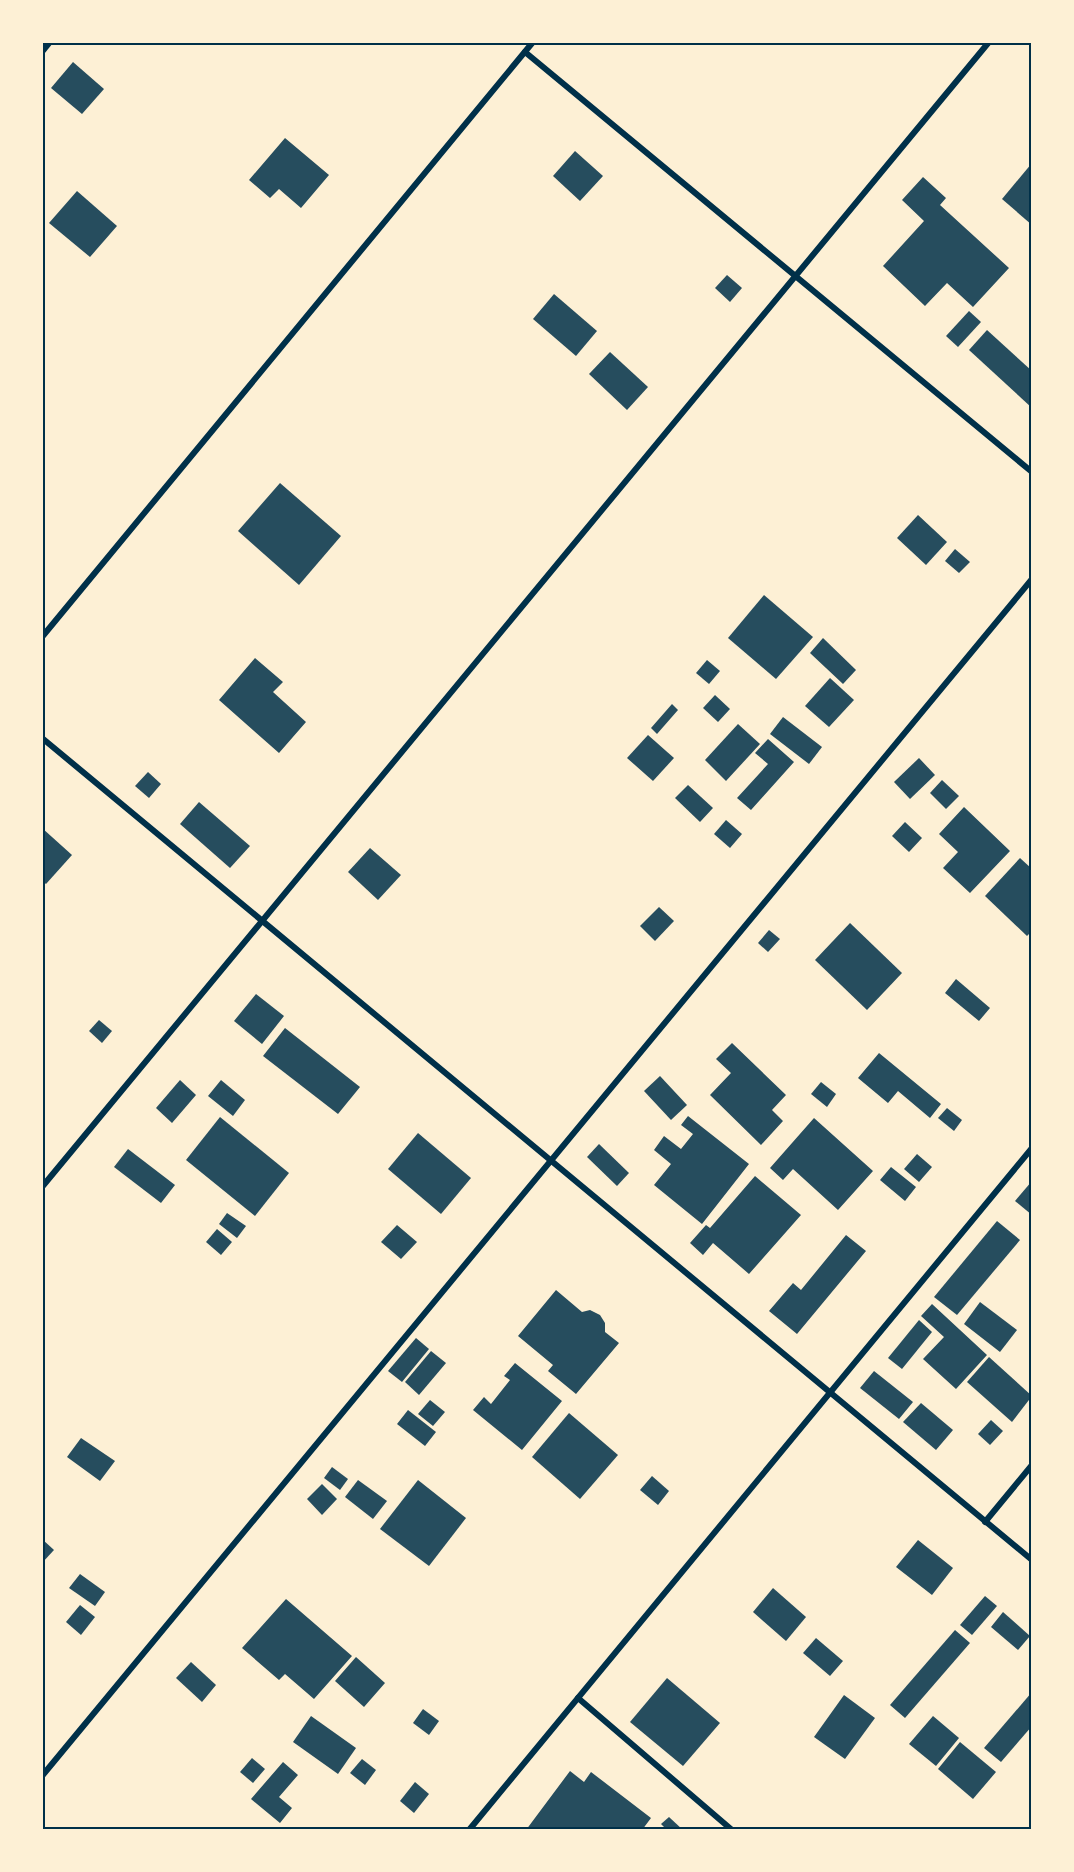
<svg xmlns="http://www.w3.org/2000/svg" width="1074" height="1872" font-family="Mulish,sans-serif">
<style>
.building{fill:#264d5e}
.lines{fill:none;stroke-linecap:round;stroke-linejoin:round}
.minor{stroke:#003049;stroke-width:6}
.neatline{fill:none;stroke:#003049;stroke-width:2}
</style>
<rect width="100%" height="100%" fill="#fdf0d5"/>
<g class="building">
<polygon points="73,62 104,89 82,114 51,88"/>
<polygon points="285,138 329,175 301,208 279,189 270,198 249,180"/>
<polygon points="575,151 603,176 580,201 553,176"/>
<polygon points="1032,163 1032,225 1002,199"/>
<polygon points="923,177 946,198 940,205 1009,268 973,307 947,283 925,306 883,266 924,221 902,200"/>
<polygon points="77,191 117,226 90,257 49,223"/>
<polygon points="727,275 742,288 730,302 715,288"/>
<polygon points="554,294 597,331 576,356 533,319"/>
<polygon points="969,311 981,322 958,347 946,336"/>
<polygon points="987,330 1032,371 1032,408 969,350"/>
<polygon points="610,352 648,387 627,410 589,374"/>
<polygon points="280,483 341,536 299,585 238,531"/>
<polygon points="918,515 947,542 926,565 897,538"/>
<polygon points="955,549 970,562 959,573 945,561"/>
<polygon points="764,595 813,637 776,679 728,638"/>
<polygon points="823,638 856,670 843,684 810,653"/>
<polygon points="255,658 283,682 273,692 306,722 279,753 219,700"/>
<polygon points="707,660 720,671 709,684 696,673"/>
<polygon points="830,678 854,700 829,727 805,706"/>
<polygon points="715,695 730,709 718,722 703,708"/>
<polygon points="672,704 678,710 657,734 651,728"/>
<polygon points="783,717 822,747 809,764 770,734"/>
<polygon points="738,724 760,744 726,781 705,760"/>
<polygon points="648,735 674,758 653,781 627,758"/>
<polygon points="768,739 794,762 751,810 737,798 768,764 755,753"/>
<polygon points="919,758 935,775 910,799 894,782"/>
<polygon points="148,772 161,784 149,798 135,786"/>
<polygon points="942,780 959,796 946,809 930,793"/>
<polygon points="688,785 713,808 700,822 675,798"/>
<polygon points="199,802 250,846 230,868 180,824"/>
<polygon points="964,807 1010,851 970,893 943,868 958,852 939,834"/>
<polygon points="726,820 742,834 730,848 714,834"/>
<polygon points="905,822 922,838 909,852 892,836"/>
<polygon points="42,828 72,855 46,884 42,881"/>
<polygon points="370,848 401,875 378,900 348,872"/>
<polygon points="1020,858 1032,869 1032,931 1027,936 985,896"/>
<polygon points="659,907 674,921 655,941 640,926"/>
<polygon points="850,923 902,973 867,1010 815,960"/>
<polygon points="769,930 780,939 768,952 758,943"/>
<polygon points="956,979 990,1008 979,1021 945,993"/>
<polygon points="256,994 284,1016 262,1044 234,1021"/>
<polygon points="99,1020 112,1031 102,1043 89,1031"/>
<polygon points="285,1028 360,1087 338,1114 263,1056"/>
<polygon points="732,1043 786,1095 772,1110 783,1121 761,1145 710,1095 731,1073 716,1059"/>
<polygon points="879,1053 941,1104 930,1118 898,1091 888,1103 858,1078"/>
<polygon points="660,1076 687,1105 671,1120 644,1091"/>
<polygon points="180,1080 196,1095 172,1123 156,1108"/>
<polygon points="221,1080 245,1100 233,1116 208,1096"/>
<polygon points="821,1082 836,1094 827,1107 811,1094"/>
<polygon points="947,1108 962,1120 954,1131 938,1118"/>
<polygon points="688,1116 749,1164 702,1224 654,1185 671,1164 654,1150 664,1136 681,1149 693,1134 681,1125"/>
<polygon points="220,1117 289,1173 255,1216 186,1160"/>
<polygon points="814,1118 873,1171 838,1210 793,1169 783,1180 770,1168"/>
<polygon points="418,1133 471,1178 441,1214 388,1169"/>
<polygon points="599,1144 629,1173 617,1186 587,1157"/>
<polygon points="128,1149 175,1185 161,1203 114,1167"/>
<polygon points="917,1154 932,1167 919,1182 904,1169"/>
<polygon points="891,1167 916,1187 905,1201 880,1180"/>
<polygon points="755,1176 801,1215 749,1274 713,1243 703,1255 690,1243 706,1225 710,1228"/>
<polygon points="1032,1181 1032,1215 1015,1201"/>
<polygon points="227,1213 246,1226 237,1238 219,1224"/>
<polygon points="997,1221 1020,1240 957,1315 934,1297"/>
<polygon points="397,1225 417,1242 401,1259 381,1242"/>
<polygon points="217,1229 232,1242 221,1255 206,1242"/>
<polygon points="846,1235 866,1251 797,1334 769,1311 793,1283 801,1290"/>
<polygon points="556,1290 582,1312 590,1310 600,1315 605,1323 605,1332 619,1343 576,1394 548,1371 553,1365 518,1336"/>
<polygon points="980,1302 1017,1330 1000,1352 964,1324"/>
<polygon points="932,1304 987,1355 956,1389 923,1359 944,1337 921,1316"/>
<polygon points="919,1320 932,1332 902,1369 888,1358"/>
<polygon points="416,1338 429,1349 402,1382 388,1371"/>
<polygon points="431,1351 446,1363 419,1395 405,1382"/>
<polygon points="989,1357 1032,1396 1012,1422 967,1382"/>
<polygon points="515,1363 562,1401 522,1450 473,1410 484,1397 491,1404 510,1380 504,1376"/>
<polygon points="874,1371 913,1402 899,1419 860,1388"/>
<polygon points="430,1400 445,1412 433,1426 418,1414"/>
<polygon points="921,1403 953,1430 936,1450 903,1422"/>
<polygon points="408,1410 436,1432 425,1446 397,1424"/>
<polygon points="569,1413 618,1455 580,1499 532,1457"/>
<polygon points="991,1420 1003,1431 990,1445 978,1434"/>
<polygon points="81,1438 115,1461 100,1481 67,1457"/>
<polygon points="332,1467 348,1479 340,1490 324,1478"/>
<polygon points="652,1476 669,1491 658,1505 640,1490"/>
<polygon points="358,1480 387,1501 373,1519 345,1497"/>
<polygon points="418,1480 466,1518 429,1566 380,1529"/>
<polygon points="322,1484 337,1499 322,1515 307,1499"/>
<polygon points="42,1539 54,1550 42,1563"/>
<polygon points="918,1540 953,1568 932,1595 896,1567"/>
<polygon points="80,1574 105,1592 95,1606 69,1588"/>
<polygon points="773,1588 806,1617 786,1641 753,1612"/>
<polygon points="985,1596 997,1606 972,1635 960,1625"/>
<polygon points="286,1599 352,1656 314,1699 285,1674 279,1680 242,1648"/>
<polygon points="80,1605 95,1617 81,1635 66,1622"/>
<polygon points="1003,1612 1030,1636 1018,1650 991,1627"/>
<polygon points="955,1630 970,1643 905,1718 890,1705"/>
<polygon points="816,1638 843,1661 830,1676 803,1653"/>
<polygon points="356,1657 385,1683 364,1707 335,1681"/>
<polygon points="191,1662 216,1685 202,1702 176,1678"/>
<polygon points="667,1678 720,1723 683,1766 630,1722"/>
<polygon points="1032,1692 1032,1726 1001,1762 984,1748"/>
<polygon points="844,1695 875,1718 845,1759 814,1737"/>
<polygon points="423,1709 439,1721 429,1735 413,1723"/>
<polygon points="311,1716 356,1748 338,1774 293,1742"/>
<polygon points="933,1716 959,1738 936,1766 909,1744"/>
<polygon points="960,1742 996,1772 973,1799 938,1769"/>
<polygon points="252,1758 265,1769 253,1783 240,1772"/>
<polygon points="362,1759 376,1770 365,1785 350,1773"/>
<polygon points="283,1762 298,1775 279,1797 292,1808 280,1823 251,1799"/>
<polygon points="570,1771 584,1782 591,1772 651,1818 642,1830 526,1830"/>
<polygon points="415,1782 429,1794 414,1813 400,1801"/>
<polygon points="669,1817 683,1830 667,1830 661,1824"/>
</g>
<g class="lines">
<g class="minor">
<polyline points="42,52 50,42"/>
<polyline points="525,52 1032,472"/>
<polyline points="42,637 533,42"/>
<polyline points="42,738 1032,1560"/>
<polyline points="42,1187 989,42"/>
<polyline points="985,1522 1032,1465"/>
<polyline points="578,1698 732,1830"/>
<polyline points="42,1776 1032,579"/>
<polyline points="469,1830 1032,1148"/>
</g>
</g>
<rect width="1074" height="1872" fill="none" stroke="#fdf0d5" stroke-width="87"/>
<rect x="44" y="44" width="986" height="1784" class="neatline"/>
</svg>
